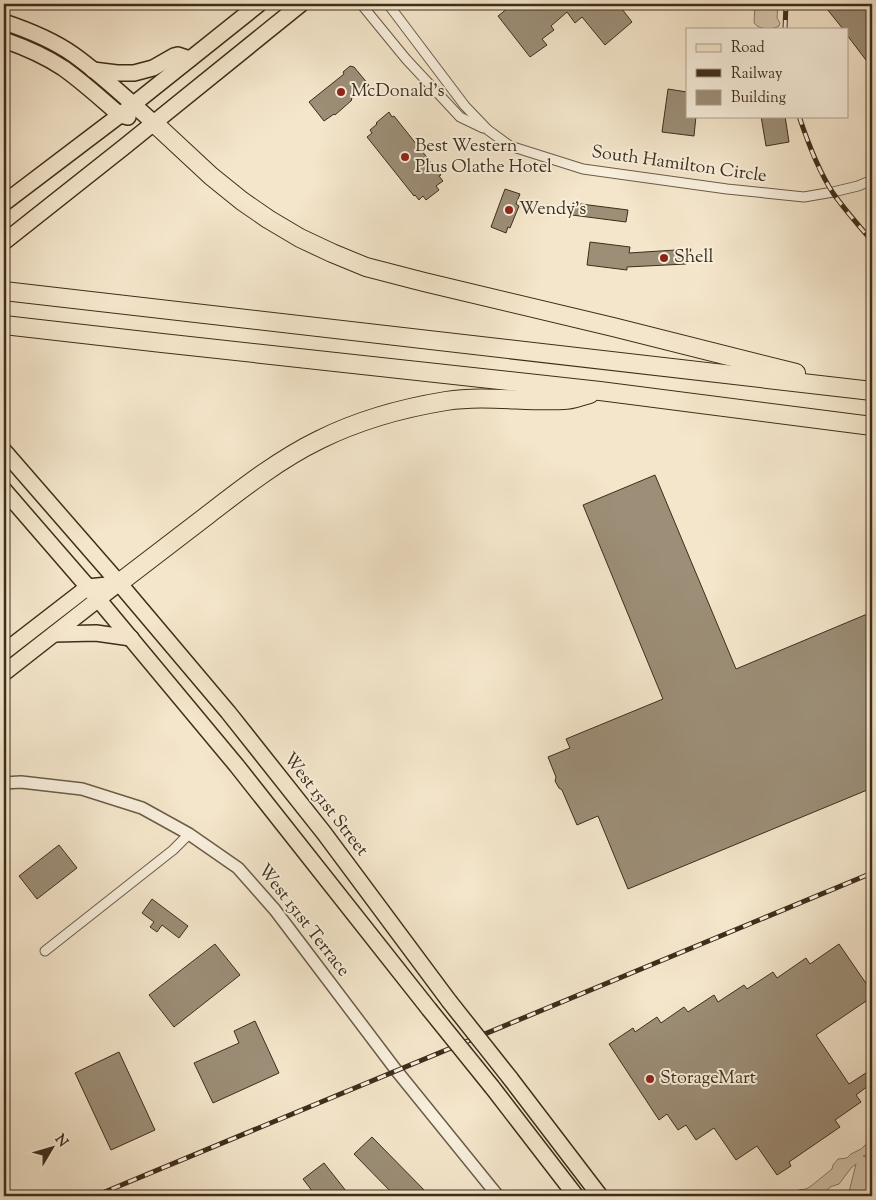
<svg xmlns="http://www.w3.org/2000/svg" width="876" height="1200" font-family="'Sorts Mill Goudy',serif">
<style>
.green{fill:#d5c7ad;stroke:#897a64}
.building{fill:#9c8e77;stroke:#3d2e1b}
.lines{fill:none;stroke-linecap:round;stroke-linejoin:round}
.minor-casing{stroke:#6b5c47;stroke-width:11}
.tertiary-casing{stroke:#6b5c47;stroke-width:14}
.primary-casing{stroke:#3d2e1b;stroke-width:18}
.trunk-casing{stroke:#3d2e1b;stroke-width:18}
.motorway-casing{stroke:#3d2e1b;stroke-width:20}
.minor{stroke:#f8efdd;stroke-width:9}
.tertiary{stroke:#f8efdd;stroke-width:11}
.primary{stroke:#f4e6cb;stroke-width:15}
.trunk{stroke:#f4e6cb;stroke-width:15}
.motorway{stroke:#f4e6cb;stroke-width:18}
.rail-casing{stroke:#3d2e1b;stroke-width:5}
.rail{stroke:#f8efdd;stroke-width:3;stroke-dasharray:9;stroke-linecap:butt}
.primary-bridge-casing{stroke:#3d2e1b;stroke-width:18;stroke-linecap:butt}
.primary-bridge{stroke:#f4e6cb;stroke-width:15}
.poi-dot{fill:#8f2418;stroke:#f8efdd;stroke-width:2}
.labels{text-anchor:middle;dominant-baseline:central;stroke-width:4;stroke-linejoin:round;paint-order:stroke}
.poi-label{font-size:18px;fill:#3d2e1b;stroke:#f8efdd;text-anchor:start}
.street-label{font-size:18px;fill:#3d2e1b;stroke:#f8efdd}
</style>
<rect width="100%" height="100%" fill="#f4e6cb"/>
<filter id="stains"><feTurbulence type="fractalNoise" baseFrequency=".004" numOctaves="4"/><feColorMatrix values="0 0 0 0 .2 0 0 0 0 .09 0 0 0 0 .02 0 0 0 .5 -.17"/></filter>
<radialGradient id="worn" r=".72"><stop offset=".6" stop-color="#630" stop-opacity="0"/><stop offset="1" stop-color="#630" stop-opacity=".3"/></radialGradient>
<g class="green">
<path d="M755 4H778L777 18 780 23 779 26C772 30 759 30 754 23Z"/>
<polygon points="872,1139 872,1148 867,1154 863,1156 872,1159 872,1185 869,1196 848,1196 856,1164 851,1168 839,1184 830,1187 822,1196 794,1196 798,1190 806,1189 811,1186 832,1169 833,1165 838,1159 847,1158 851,1154 861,1149"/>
</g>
<g class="building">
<polygon points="513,4 618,4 632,22 605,45 582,17 575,23 567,12 551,26 554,30 542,39 547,45 530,57 498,16"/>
<polygon points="823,4 872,4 872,68 847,35 847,29 843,29"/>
<polygon points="350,66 354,67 369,85 351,99 352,100 335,115 334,114 324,121 309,102 344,74 343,72"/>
<polygon points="668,89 687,92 687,116 696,116 694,136 662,132"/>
<polygon points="389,112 392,117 394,116 441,175 439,176 443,181 436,186 439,190 426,200 423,196 419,200 415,195 414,196 367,137 372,133 370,130 377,124 376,123"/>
<polygon points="761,116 785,116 789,142 766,146"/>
<polygon points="505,189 520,194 516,204 519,206 510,228 508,227 506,233 491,227"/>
<polygon points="573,203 628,210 626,222 572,215"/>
<polygon points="590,242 630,247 629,253 691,249 686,264 627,267 627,270 587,265"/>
<polygon points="655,475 736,669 872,612 872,788 628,889 598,816 577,825 562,790 559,788 555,781 556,777 548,757 570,748 566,739 663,699 583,505"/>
<polygon points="59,845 77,868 37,899 19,876"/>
<polygon points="152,899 188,926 179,938 162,925 157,932 150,927 154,922 142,913"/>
<polygon points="215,944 240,975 174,1027 149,995"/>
<polygon points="839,944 872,992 872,997 816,1035 849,1084 872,1069 872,1083 856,1095 861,1102 835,1120 840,1127 789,1162 791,1166 777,1175 757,1146 736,1160 714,1128 696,1140 686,1125 678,1130 667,1114 659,1120 609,1044 633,1028 635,1032 657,1017 661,1023 684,1007 688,1012 714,995 718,1002 744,985 747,989 773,972 777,978 806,958 810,964"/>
<polygon points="255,1021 279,1073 213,1103 194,1063 239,1043 234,1031"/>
<polygon points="119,1052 155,1130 111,1150 75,1073"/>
<polygon points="372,1137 430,1196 395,1196 354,1154"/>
<polygon points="324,1163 350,1196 316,1196 303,1179"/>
</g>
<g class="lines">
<g class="minor-casing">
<g id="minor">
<polyline points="361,4 406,59 460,117 483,128"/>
<polyline points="388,4 465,106 488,130 510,146 583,169 727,189 804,197 833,192 858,186 872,180"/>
<polyline points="45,951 173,850 189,834"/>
</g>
</g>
<g class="tertiary-casing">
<polyline id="tertiary" points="4,783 21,782 82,789 142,808 189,834 238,868 275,910 396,1070 498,1196"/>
</g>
<g class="primary-casing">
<g id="primary">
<polyline points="4,451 119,583 228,712 324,833 449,1001"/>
<polyline points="4,490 88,587 237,766 429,1009"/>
<polyline points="510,1078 600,1196"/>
<polyline points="492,1087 576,1196"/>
</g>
</g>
<g class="trunk-casing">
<g id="trunk">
<path d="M4 22C28 30 53 40 74 55 102 75 128 100 154 123"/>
<path d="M4 40C24 47 45 56 63 68 83 82 101 99 120 115L128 117"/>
<polyline points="93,70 117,73 134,73 153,68 174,56 178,55 190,59"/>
<polyline points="4,203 120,115 259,4"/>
<polyline points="4,242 124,147 301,4"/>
<polyline points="54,634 96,633 131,638"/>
<polyline points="4,652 88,587 117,584"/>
<polyline points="4,673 119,583"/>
</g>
</g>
<g class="motorway-casing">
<g id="motorway">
<polyline points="154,123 211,176 242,201 268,219 300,238 332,253 366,267 424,282 613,327 796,373"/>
<polyline points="4,291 872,391"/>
<polyline points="4,325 162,343 600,391 872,426"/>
<path d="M119 583C149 560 179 537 209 514 244 487 280 459 319 440 359 420 403 408 446 401 485 395 525 402 564 400 572 400 581 396 590 394"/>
</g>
</g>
<use href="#minor" class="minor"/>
<use href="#tertiary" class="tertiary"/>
<use href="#primary" class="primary"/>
<use href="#trunk" class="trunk"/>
<use href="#motorway" class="motorway"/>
<g class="rail-casing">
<g id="rail">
<polyline points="785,29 786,4"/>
<path d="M799 116C808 143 818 170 833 193 845 210 859 226 872 241"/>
<polyline points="95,1196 872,873"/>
</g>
</g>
<use href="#rail" class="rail"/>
<g class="primary-bridge-casing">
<g id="primary-bridge">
<polyline points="449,1001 510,1078"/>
<polyline points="429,1009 492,1087"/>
</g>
</g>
<use href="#primary-bridge" class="primary-bridge"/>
</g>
<g class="poi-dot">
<circle cx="341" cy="92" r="5"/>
<circle cx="405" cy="157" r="5"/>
<circle cx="509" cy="210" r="5"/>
<circle cx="664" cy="258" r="5"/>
<circle cx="650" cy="1079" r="5"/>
</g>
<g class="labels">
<g class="poi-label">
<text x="351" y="92">McDonald's</text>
<text x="415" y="147">Best Western<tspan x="415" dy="21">Plus Olathe Hotel</tspan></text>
<text x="519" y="210">Wendy's</text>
<text x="674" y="258">Shell</text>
<text x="660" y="1079">StorageMart</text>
</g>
<g class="street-label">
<text transform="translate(679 165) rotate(8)">South Hamilton Circle</text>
<text transform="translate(325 805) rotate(52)">West 151st Street</text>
<text transform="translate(303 921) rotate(52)">West 151st Terrace</text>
</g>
</g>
<rect width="876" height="1200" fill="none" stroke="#f4e6cb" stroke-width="20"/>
<rect x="5" y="5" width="866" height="1190" fill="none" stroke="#3d2e1b" stroke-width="2.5"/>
<rect x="10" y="10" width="856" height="1180" fill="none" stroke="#3d2e1b"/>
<rect x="686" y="28" width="162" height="90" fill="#f8efdd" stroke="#ada28f"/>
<rect x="696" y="44" width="25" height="8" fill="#f4e6cb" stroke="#ada28f"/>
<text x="731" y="52" font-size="15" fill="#3d2e1b">Road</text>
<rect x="696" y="69" width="25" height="8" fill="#3d2e1b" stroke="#ada28f"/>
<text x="731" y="78" font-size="15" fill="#3d2e1b">Railway</text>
<rect x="696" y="90" width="25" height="15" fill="#9c8e77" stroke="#ada28f"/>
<text x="731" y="102" font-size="15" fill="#3d2e1b">Building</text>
<g transform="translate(52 1148) rotate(52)" stroke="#f8efdd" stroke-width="4" paint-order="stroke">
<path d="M0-4L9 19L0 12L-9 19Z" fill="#3d2e1b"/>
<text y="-8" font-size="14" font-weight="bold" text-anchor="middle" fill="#3d2e1b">N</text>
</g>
<rect width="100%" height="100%" filter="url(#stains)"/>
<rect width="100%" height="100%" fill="url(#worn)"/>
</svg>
